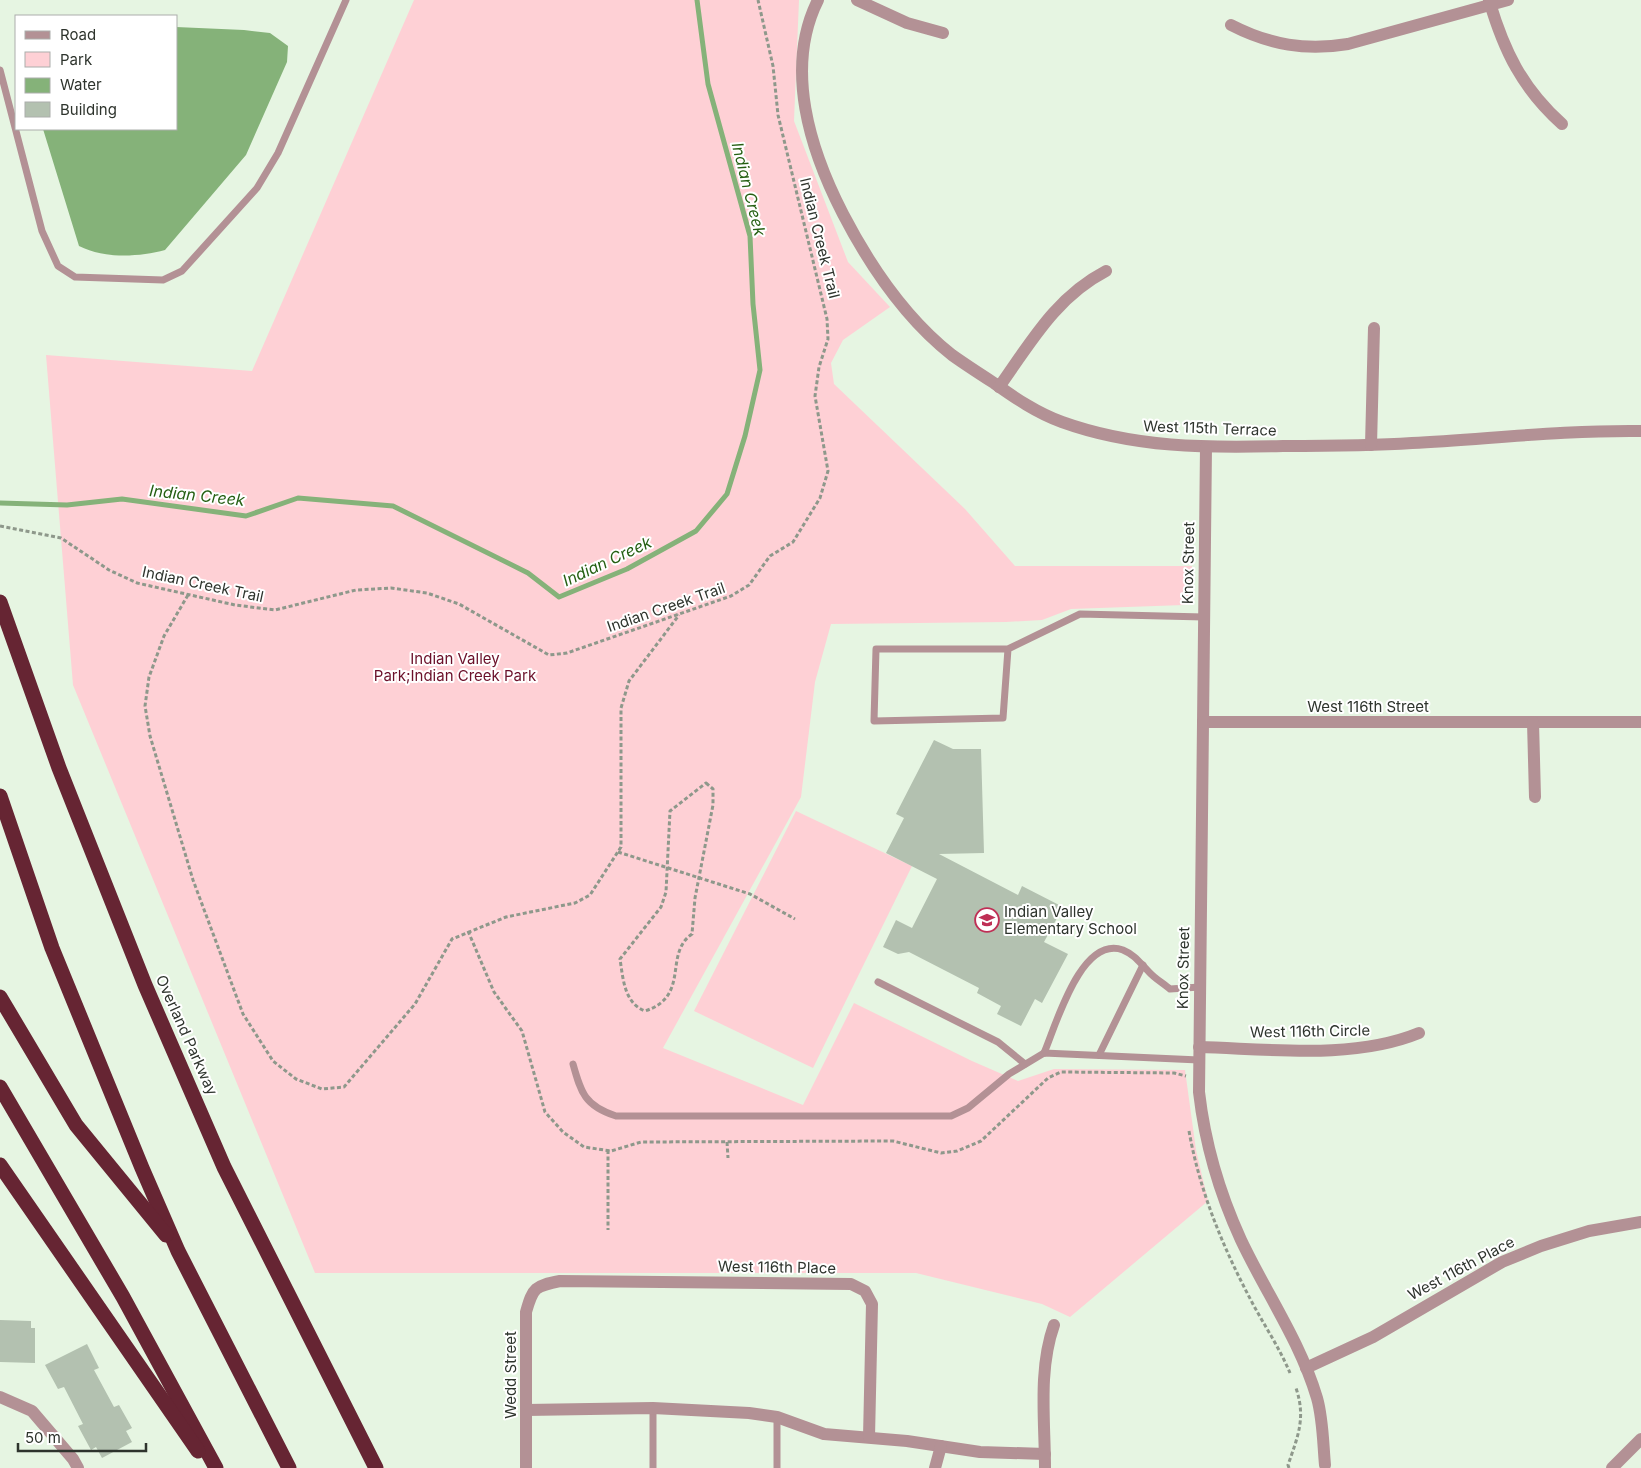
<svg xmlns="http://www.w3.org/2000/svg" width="1641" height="1468" font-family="Inter,sans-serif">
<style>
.green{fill:#fed0d5}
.water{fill:#85b279}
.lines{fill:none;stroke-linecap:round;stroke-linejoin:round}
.stream{stroke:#85b279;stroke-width:5}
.building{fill:#b3c1b0}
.path{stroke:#8e988b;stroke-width:3;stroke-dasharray:4 2.5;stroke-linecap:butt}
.service{stroke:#b39195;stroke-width:7}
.minor{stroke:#b39195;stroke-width:12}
.motorway{stroke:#662533;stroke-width:15}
.labels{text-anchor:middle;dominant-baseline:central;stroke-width:4;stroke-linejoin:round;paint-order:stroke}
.street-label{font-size:15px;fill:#2e342d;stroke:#fff}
.park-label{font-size:15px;fill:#6b102a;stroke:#fff}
.poi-label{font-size:15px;fill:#2e342d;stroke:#fff;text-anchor:start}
.water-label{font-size:16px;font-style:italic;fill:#255f12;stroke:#fff}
</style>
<rect width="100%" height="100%" fill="#e6f5e2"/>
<g class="green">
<polygon points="414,0 799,0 794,121 848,262 890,307 843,340 831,363 834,384 965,509 1015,566 1192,566 1192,598 1184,605 1071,609 1042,620 1006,622 831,624 815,682 801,797 663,1048 803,1105 854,1003 972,1061 1018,1081 1054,1069 1185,1070 1196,1150 1208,1201 1070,1317 1042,1304 916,1273 315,1273 73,685 46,355 252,371"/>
<polygon points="796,811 912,866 813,1068 694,1011"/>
</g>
<path class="water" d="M176 27 244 30 270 33 288 46 287 62 246 155 165 250C139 257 104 259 79 246L43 129H176Z"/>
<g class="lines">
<polyline class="stream" points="0,503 67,505 122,499 246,516 298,498 393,506 528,573 559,597 627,569 696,531 727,494 745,436 760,370 753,304 750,236 708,84 697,0"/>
</g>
<g class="building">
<polygon points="934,740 953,749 981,749 984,853 939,854 1018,895 1022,886 1063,907 1044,942 1068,954 1042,1003 1035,999 1021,1026 997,1014 1001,1006 977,993 979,988 909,952 898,954 883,947 896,920 912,928 937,879 886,853 904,818 896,814"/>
<polygon points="0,1320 31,1321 31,1328 35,1328 35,1363 0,1362"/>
<polygon points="87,1344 99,1368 94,1370 114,1407 119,1405 132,1428 126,1431 132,1442 102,1458 96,1447 91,1450 78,1426 83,1424 64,1387 58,1389 45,1365"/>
</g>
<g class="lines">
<g class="path">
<polyline points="0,526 61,538 109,570 137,583 235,605 275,610 356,590 391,588 427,593 459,604 549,655 567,653 731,596 749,585 770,556 793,542 820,498 828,471 815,396 819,367 828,339 827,319 778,115 773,66 758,0"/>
<polyline points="188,595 164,636 149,677 145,706 150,736 193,880 243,1014 273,1061 296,1079 322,1089 344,1087 415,1004 452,939 506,917 575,903 590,895 621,847 621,708 629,681 679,615"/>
<path d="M706 783 713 789V805L695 898 692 934C663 954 691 996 645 1011 624 1003 623 978 620 959L661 907 666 892 670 811Z"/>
<polyline points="618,852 750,894 795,919"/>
<polyline points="468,931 494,992 522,1031 545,1112 563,1132 584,1147 611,1151 641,1142 893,1141 941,1153 957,1151 981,1141 1048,1078 1061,1072 1174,1073 1186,1076"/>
<path d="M1189 1131C1200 1193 1224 1250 1254 1306 1266 1328 1280 1349 1290 1373"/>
<polyline points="727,1142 728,1158"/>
<polyline points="608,1150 608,1230"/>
<path d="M1289 1468 1288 1465C1298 1436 1306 1418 1296 1388"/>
</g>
<g class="service">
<polyline points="0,70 42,231 58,266 75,277 163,280 182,271 257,188 278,153 346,0"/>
<polyline points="1008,649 1003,718 874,721 876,649 1008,649 1080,614 1204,617"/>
<polyline points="878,982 998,1042 1025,1064"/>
<path d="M1044 1053C1056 1025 1081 935 1123 950 1135 955 1140 963 1149 972 1154 978 1163 983 1170 989L1200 987"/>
<polyline points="1099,1055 1143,965"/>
<path d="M573 1064C581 1093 585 1106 616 1116H951L968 1108 1009 1074 1044 1053 1199 1060"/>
<polyline points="653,1408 653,1468"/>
<polyline points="777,1468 777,1417"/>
</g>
<g class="minor">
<path d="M818 0C784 68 810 150 843 214 870 266 905 318 952 355 966 365 980 374 994 383 1015 398 1037 413 1062 422 1134 448 1207 448 1283 446 1326 446 1369 446 1412 443 1488 439 1565 430 1641 431"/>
<polyline points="857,0 907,23 943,33"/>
<path d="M1489 0C1504 51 1522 88 1562 124"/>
<path d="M1231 25C1270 45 1306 51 1348 44L1508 0"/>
<path d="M999 387C1031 342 1056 297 1106 271"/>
<polyline points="1371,445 1374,328"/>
<path d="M1206 447 1199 1092C1205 1144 1219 1192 1241 1240 1266 1293 1300 1341 1317 1398 1323 1419 1323 1443 1325 1465"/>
<polyline points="1203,722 1641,722"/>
<polyline points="1533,722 1535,797"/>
<path d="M1199 1047C1270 1049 1353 1060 1419 1033"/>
<polyline points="1306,1368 1373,1337 1502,1262 1541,1246 1589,1231 1641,1222"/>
<polyline points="0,1397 32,1411 73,1459 78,1468"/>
<polyline points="526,1410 653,1408 749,1413 777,1417 824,1434 907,1441 980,1452 1045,1454"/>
<path d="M526 1468V1312C533 1287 535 1286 560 1281L851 1284 865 1291 872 1304 869 1437"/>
<polyline points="935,1468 941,1446"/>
<path d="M1045 1468C1045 1421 1038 1370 1054 1325"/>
<polyline points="1612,1468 1641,1439"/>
</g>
<g class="motorway">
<polyline points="0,602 59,768 145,985 224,1167 376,1468"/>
<polyline points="0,796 52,948 142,1168 178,1251 289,1468"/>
<polyline points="0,997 76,1125 166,1235"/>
<polyline points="0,1087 123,1297 216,1468"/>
<polyline points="0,1165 198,1451"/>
</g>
</g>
<defs>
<g id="school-ring" transform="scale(1.25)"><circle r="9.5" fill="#fff" stroke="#bf2f55" stroke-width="1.5"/><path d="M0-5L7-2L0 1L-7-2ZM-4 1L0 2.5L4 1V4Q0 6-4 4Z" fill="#bf2f55"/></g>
</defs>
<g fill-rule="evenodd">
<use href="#school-ring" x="987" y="920"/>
</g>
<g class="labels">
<g class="street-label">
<text transform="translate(820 238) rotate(76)">Indian Creek Trail</text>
<text transform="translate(1210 428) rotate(2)">West 115th Terrace</text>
<text transform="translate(1188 563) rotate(-89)">Knox Street</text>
<text transform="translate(203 584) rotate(12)">Indian Creek Trail</text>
<text transform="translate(666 607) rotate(-19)">Indian Creek Trail</text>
<text x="1368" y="706">West 116th Street</text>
<text transform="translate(1183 968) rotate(-89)">Knox Street</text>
<text transform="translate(1310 1031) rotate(-1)">West 116th Circle</text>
<text transform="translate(187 1035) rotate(66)">Overland Parkway</text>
<text transform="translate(777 1267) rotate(1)">West 116th Place</text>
<text transform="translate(1461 1268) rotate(-28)">West 116th Place</text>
<text transform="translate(510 1375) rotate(-90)">Wedd Street</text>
</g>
<g class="park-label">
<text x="455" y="658">Indian Valley<tspan x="455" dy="17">Park;Indian Creek Park</tspan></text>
</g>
<g class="poi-label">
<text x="1004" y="911">Indian Valley<tspan x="1004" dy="17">Elementary School</tspan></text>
</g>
<g class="water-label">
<text transform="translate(749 189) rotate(76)">Indian Creek</text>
<text transform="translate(197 495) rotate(6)">Indian Creek</text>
<text transform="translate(607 561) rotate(-25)">Indian Creek</text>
</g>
</g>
<rect x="15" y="15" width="162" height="115" fill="#ffffff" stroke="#abaeab"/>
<rect x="25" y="31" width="25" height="8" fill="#b39195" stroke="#abaeab"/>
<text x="60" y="40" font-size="15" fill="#2e342d">Road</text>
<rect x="25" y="52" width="25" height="15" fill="#fed0d5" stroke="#abaeab"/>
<text x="60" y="65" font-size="15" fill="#2e342d">Park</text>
<rect x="25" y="78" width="25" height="15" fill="#85b279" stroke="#abaeab"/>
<text x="60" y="90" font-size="15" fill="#2e342d">Water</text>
<rect x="25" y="102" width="25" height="15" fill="#b3c1b0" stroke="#abaeab"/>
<text x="60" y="115" font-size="15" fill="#2e342d">Building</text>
<path d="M18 1443v8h128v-8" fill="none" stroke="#2e342d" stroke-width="2.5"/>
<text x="25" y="1443" font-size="15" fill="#2e342d" stroke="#ffffff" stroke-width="4" paint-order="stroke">50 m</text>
</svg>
